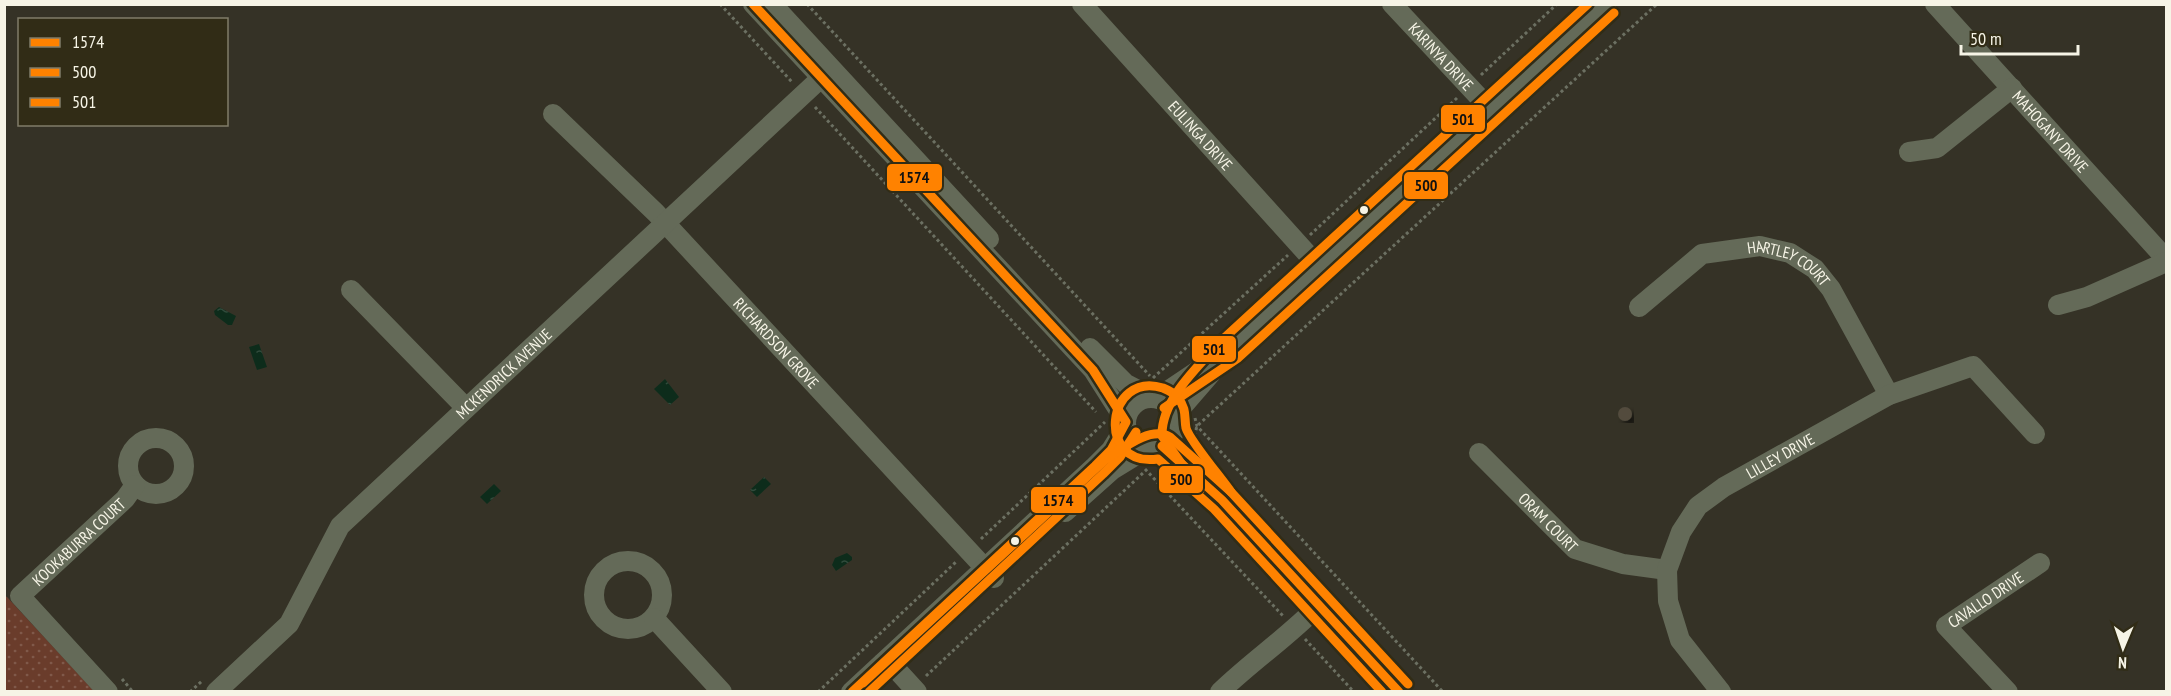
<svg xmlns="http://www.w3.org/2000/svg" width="2171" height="696" font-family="'PT Sans Narrow',sans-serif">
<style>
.grass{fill:url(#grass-dots)}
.water{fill:url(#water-ripples)}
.building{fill:#524b3d;filter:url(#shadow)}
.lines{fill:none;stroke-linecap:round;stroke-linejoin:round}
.path{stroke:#6c7062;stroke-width:3;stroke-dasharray:3 3;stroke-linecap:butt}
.minor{stroke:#646a58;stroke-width:20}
.bus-1-casing{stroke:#312c16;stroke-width:14}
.bus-2-casing{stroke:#312c16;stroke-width:14}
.bus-3-casing{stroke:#312c16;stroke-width:14}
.bus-1{stroke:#ff8200;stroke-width:9}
.bus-2{stroke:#ff8200;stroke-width:9}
.bus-3{stroke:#ff8200;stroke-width:9}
.bus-dot{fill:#f6f4e6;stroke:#312c16;stroke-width:2}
.labels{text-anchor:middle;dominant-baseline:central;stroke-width:4.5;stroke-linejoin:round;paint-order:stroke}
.street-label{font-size:16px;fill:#f6f4e6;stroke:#312c16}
.line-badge{stroke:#312c16;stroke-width:2}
.pale-badge-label{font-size:16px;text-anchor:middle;font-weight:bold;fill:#111}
</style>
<defs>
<pattern id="grass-dots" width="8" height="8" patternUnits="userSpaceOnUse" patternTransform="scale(1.5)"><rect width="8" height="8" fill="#6a3c2b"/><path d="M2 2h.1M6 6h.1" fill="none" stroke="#80594a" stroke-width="1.8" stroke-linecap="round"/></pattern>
<pattern id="water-ripples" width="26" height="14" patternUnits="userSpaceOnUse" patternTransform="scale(1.5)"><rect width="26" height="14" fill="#0d2c1b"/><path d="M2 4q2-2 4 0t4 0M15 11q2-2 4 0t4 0" fill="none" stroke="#314b3c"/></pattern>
<filter id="shadow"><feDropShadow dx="5.5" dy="5.5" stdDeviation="3" flood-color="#0009"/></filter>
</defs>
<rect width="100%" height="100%" fill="#353226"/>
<polygon class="grass" points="5,596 7,597 94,691 5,691"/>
<g class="water">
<polygon points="219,307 236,316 232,325 228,325 215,315 214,311"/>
<polygon points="259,344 267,367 257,370 249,347"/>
<polygon points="665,379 679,397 670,405 654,389"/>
<polygon points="764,477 771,484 757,497 750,490"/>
<polygon points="494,484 501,491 487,504 480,497"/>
<polygon points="847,553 852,557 852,560 836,571 832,565 835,558"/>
</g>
<circle class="building" cx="1625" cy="414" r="7"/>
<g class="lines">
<g class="path">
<polyline points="720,4 792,82"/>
<polyline points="807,4 1150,376"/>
<polyline points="1481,75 1557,4"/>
<polyline points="815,107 1096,412"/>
<polyline points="1310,235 1457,98"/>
<polyline points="1153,378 1288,255"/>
<polyline points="1195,418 1197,426 1443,692"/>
<polyline points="1187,445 1194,438 1197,426 1657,4"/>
<polyline points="1145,469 1284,617"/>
<polyline points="981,539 1105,422"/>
<polyline points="1305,639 1354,692"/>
<polyline points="926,676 1143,473"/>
<polyline points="122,679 133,692"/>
<polyline points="190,692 202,681"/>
<polyline points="818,692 957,561"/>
</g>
<g class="minor">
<polyline points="753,4 1093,370 1126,422"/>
<polyline points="772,4 989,239"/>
<path id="s1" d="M1082 4 1320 268"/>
<path id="s2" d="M1392 4 1491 110"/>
<path id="s3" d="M1935 4 2166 259"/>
<path id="s4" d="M553 114 656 213 994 578"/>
<polyline points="1909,152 1937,148 2012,88"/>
<polyline points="351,290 466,408"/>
<polyline points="2058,305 2087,297 2166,262"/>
<path id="s5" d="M1639 307 1702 254 1760 246 1790 253 1815 269 1831 289 1889 395"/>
<polyline points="1090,348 1126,384 1153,398"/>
<polyline points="1157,398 1230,349 1606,4"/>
<circle cx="1151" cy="423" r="25"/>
<polyline points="1176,417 1182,407 1214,370"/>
<circle cx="156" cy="466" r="28"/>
<polyline points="1162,446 1222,500 1399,692"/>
<path id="s6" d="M1479 453 1575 549 1623 564 1667 570"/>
<polyline points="1065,512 1112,470 1148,448"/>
<circle cx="628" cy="595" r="34"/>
<polyline points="654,618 722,692"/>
<polyline points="883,663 896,669 917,692"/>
<path id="s7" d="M108 692 20 596 125 499 135 485"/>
<path id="s8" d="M216 692 289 624 340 526 821 78"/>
<polyline points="851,692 1095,466 1111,450 1126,426"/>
<path d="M1220 692C1252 661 1288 637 1319 605"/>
<path id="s9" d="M1721 692 1680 640 1668 601 1667 570 1681 532 1698 506 1724 487 1889 395 1973 366 2035 434"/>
<path id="s10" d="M2008 692 1946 626 2040 563"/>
</g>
<g class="bus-1-casing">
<g id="bus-1">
<polyline points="753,4 1093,370 1126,422 1111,450 1095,466 852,692"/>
<polyline points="1162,446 1222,500 1399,692"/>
</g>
</g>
<g class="bus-2-casing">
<g id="bus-2">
<polyline points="1164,408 1238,358 1614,13"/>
<path d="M1231 492C1223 480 1189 440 1186 428 1184 417 1187 409 1178 398 1175 394 1168 390 1163 388 1106 370 1095 468 1158 459L1214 509 1382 692"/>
<polyline points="869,692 1103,474 1120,457 1136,432"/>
</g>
</g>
<g class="bus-3-casing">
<g id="bus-3">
<path d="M1200 490 1162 436C1161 399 1199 366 1222 340L1588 4"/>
<path d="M863 683 1105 460C1121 450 1150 425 1170 437L1231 492 1408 684"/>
</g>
</g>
<use href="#bus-1" class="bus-1"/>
<use href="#bus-2" class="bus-2"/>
<use href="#bus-3" class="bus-3"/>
</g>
<g class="bus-dot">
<circle cx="1364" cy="210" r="5"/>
<circle cx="1015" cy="541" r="5"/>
</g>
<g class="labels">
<g class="street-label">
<text stroke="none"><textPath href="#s2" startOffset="72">KARINYA DRIVE</textPath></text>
<text stroke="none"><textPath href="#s3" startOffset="172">MAHOGANY DRIVE</textPath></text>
<text stroke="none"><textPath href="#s1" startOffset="177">EULINGA DRIVE</textPath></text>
<text stroke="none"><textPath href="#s5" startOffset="174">HARTLEY COURT</textPath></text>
<text stroke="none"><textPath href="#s4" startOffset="320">RICHARDSON GROVE</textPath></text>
<text stroke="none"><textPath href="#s8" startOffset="434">MCKENDRICK AVENUE</textPath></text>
<text stroke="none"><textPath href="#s9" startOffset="306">LILLEY DRIVE</textPath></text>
<text stroke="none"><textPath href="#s6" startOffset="98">ORAM COURT</textPath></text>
<text stroke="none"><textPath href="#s7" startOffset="210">KOOKABURRA COURT</textPath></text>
<text stroke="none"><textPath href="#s10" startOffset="138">CAVALLO DRIVE</textPath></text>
</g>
</g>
<g class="line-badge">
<rect x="1440" y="104" width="46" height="29" rx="6" fill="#ff8200"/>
<rect x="886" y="163" width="57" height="29" rx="6" fill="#ff8200"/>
<rect x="1403" y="171" width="46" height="29" rx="6" fill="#ff8200"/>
<rect x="1191" y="335" width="46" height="28" rx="6" fill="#ff8200"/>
<rect x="1158" y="465" width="46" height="29" rx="6" fill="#ff8200"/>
<rect x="1030" y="486" width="57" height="28" rx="6" fill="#ff8200"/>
</g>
<g class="pale-badge-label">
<text x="1463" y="125">501</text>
<text x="914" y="183">1574</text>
<text x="1426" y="191">500</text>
<text x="1214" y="355">501</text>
<text x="1181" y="485">500</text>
<text x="1058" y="506">1574</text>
</g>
<rect width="2171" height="696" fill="none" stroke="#f6f4e6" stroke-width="12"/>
<rect x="18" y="18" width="210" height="108" fill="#312c16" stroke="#807c69" stroke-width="1.5"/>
<rect x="30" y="38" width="30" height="9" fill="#ff8200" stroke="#807c69" stroke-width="1.5"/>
<text x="72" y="48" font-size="18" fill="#f6f4e6">1574</text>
<rect x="30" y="68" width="30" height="9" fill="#ff8200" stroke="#807c69" stroke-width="1.5"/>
<text x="72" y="78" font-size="18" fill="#f6f4e6">500</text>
<rect x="30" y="98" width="30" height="9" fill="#ff8200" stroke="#807c69" stroke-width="1.5"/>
<text x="72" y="108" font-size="18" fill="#f6f4e6">501</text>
<g transform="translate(2123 648) rotate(182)" stroke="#312c16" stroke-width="4.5" paint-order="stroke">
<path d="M0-4.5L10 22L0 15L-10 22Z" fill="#f6f4e6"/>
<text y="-9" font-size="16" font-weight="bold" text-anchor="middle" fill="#f6f4e6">N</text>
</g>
<path d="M1961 45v9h117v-9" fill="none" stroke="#f6f4e6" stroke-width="3"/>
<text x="1970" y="45" font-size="18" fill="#f6f4e6" stroke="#312c16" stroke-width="4.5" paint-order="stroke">50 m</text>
</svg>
